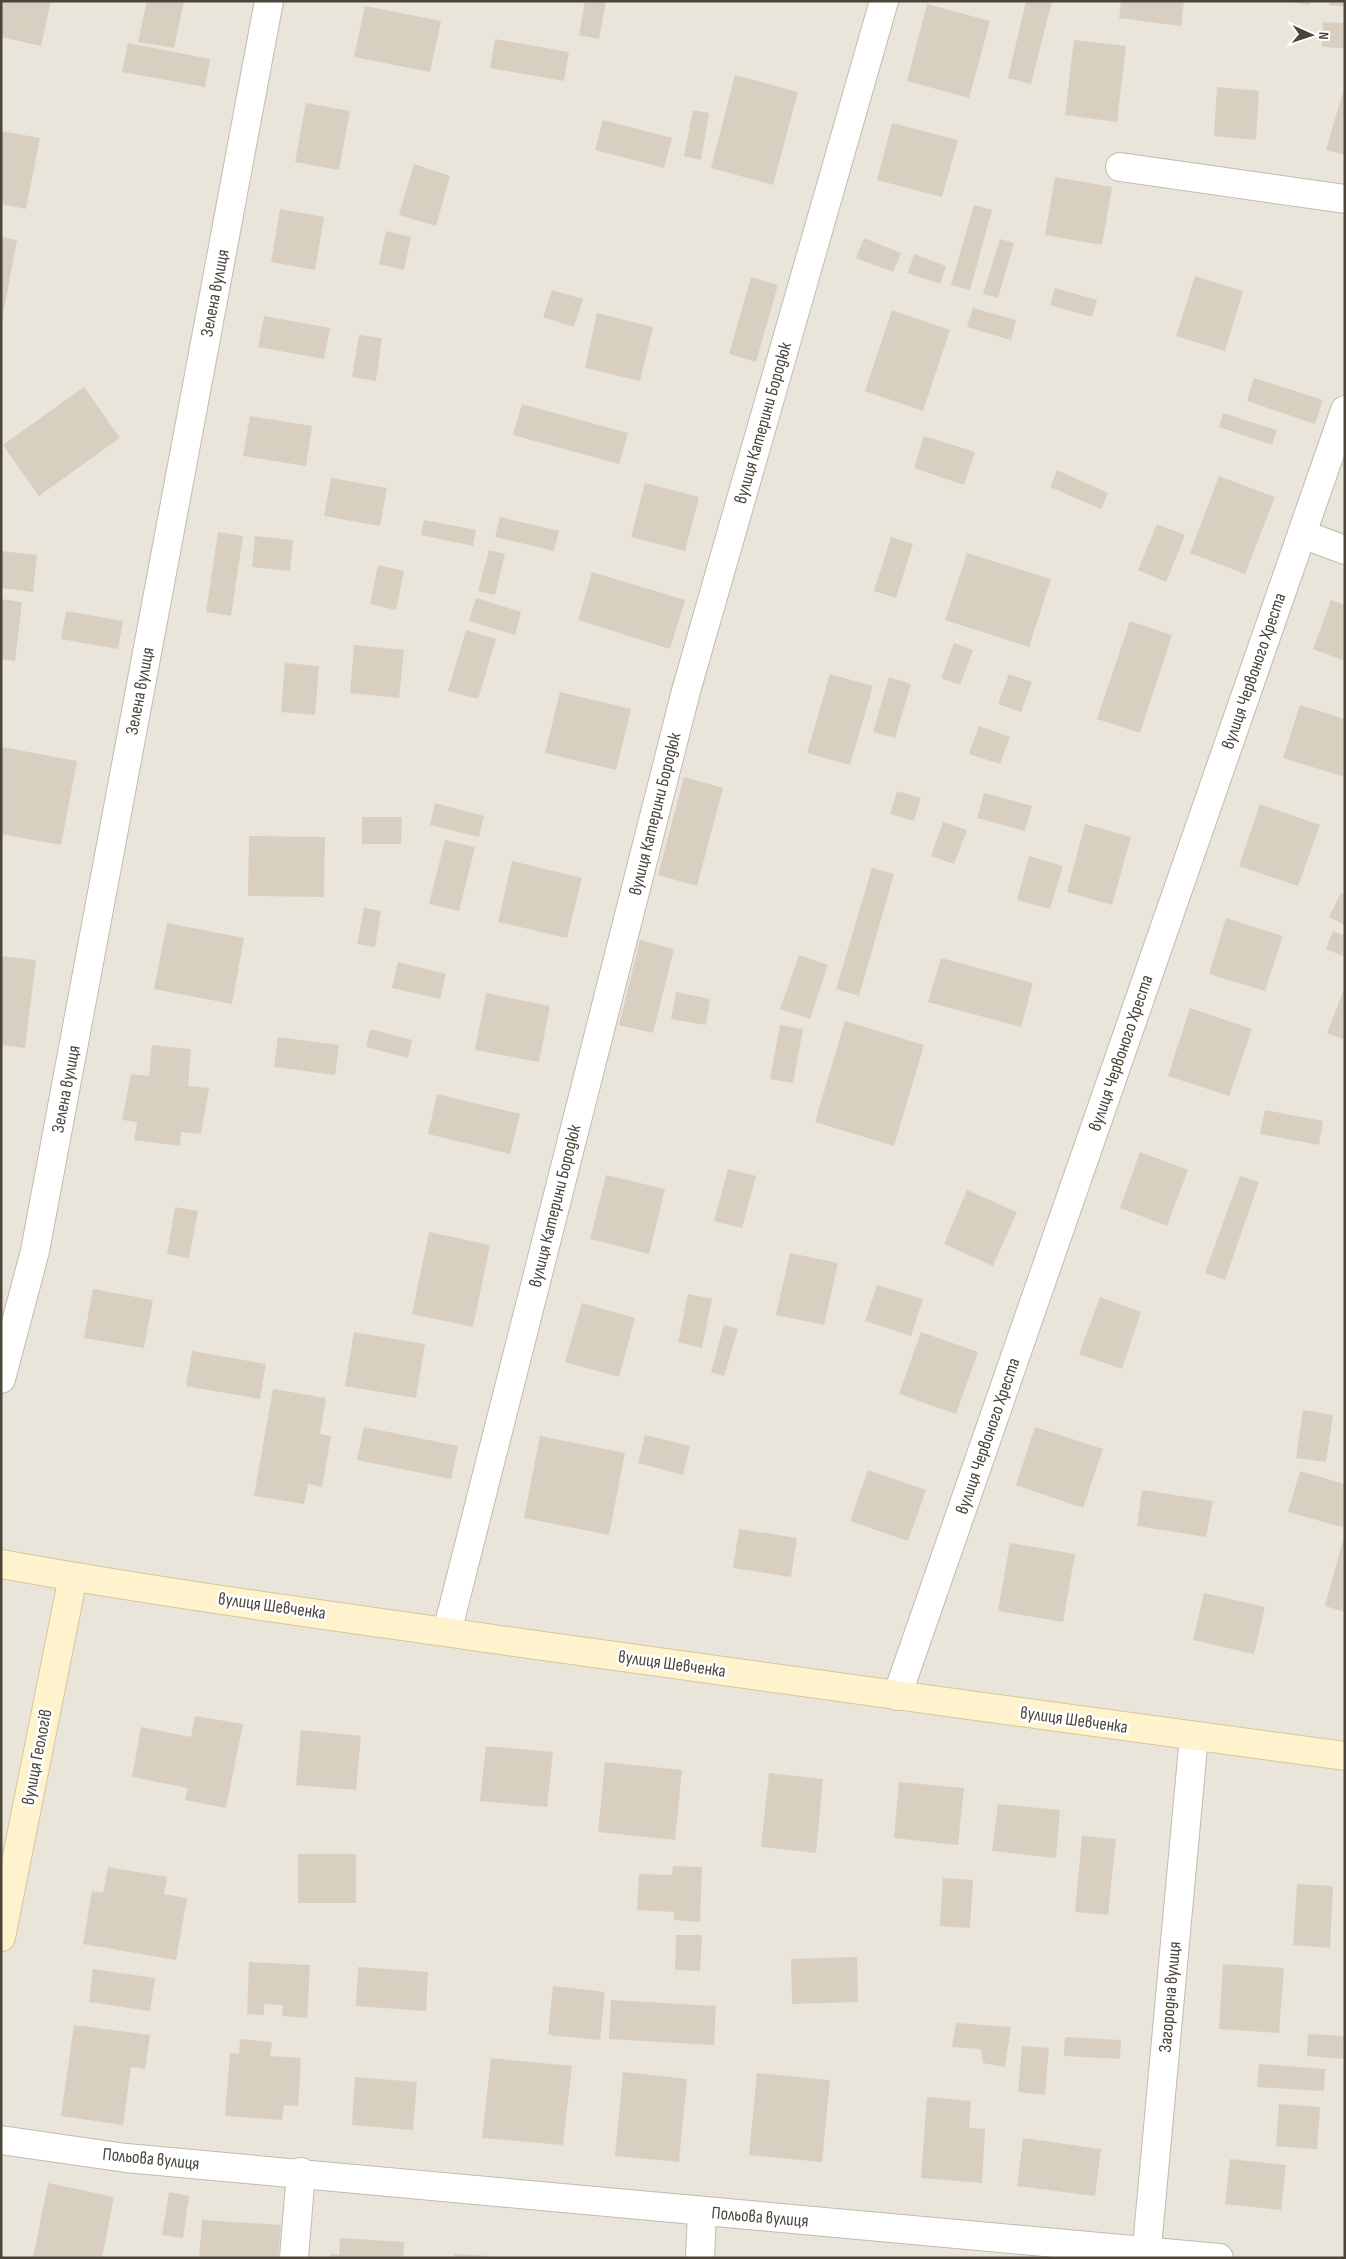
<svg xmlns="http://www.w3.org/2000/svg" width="1346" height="2259" font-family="'Sofia Sans Condensed',sans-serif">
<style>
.residential{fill:#eae5da}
.building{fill:#d8cfc1}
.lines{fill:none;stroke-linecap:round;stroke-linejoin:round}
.street-casing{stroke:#c2bbae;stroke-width:30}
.secondary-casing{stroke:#d6c79b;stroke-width:30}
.street{stroke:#fff;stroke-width:28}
.secondary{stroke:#fff3cd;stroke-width:28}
.labels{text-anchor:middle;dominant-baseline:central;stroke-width:5;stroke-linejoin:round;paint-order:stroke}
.street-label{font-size:18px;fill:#4b4439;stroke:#fff}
</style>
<rect width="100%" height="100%" fill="#f6f3ec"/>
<rect class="residential" x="1" y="1" width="1344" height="2257"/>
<g class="building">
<polygon points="1,1 51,1 41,46 1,37"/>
<polygon points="147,1 184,1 174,48 138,42"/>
<polygon points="585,1 606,1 599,39 579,35"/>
<polygon points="1026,1 1052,1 1031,84 1008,78"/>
<polygon points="1121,1 1184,1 1181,26 1119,18"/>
<polygon points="1283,1 1310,1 1310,5"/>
<polygon points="1329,1 1345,1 1345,7 1329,5"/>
<polygon points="927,4 990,21 969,98 907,81"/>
<polygon points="365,6 441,21 430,72 354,57"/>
<polygon points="1323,22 1345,23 1345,48 1322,47"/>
<polygon points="495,39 569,52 564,81 490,68"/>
<polygon points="1074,40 1126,46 1117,122 1065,115"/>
<polygon points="128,43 210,59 205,87 122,72"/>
<polygon points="735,75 798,92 773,185 711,168"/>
<polygon points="1217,87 1259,91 1256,140 1214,136"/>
<polygon points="1344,88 1345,88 1345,155 1326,150"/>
<polygon points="306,103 350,111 339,170 295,162"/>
<polygon points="693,110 709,113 701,160 684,156"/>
<polygon points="603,120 672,138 664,168 595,150"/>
<polygon points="892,123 958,140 942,197 877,180"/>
<polygon points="1,131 40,138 26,209 1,204"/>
<polygon points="414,164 450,176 436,226 399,215"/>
<polygon points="1055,177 1112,187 1102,245 1045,235"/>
<polygon points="974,205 992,210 970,290 951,285"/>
<polygon points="280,209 324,217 315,270 271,262"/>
<polygon points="386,231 411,237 404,270 379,264"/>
<polygon points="1,237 17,240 2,320 1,320"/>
<polygon points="864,238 901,253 893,272 856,258"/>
<polygon points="1000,239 1014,243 998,298 983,294"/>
<polygon points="914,254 946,266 940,284 908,273"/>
<polygon points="1195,276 1243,291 1225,351 1176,336"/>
<polygon points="751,277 778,285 756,362 729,354"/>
<polygon points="1055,288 1097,300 1092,317 1050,305"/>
<polygon points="552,290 583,299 574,327 543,317"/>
<polygon points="973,308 1016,320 1011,340 967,327"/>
<polygon points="892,310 950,330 923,411 865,391"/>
<polygon points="597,313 653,327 640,381 585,368"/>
<polygon points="264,316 330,328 324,359 258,347"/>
<polygon points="359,335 382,338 376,381 352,377"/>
<polygon points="1254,378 1323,400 1315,424 1247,401"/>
<polygon points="84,387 120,438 39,496 3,445"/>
<polygon points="522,404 628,433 619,464 513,435"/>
<polygon points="1223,413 1277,430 1272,445 1219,427"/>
<polygon points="250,416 312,426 306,466 243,456"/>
<polygon points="924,436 975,452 964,485 914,468"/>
<polygon points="1057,470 1108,493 1101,509 1050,487"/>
<polygon points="1219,476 1275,497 1245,574 1190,553"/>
<polygon points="331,478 387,488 380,526 324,516"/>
<polygon points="645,483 699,497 685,551 631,537"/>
<polygon points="500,517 559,531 554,551 495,537"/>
<polygon points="424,520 476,530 473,546 421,535"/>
<polygon points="1157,524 1185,535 1166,582 1138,570"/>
<polygon points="218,532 243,536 231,616 206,612"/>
<polygon points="255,536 293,540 290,571 252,567"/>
<polygon points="891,537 913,544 896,598 874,591"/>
<polygon points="489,550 505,554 495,595 478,591"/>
<polygon points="1,551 37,555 33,592 1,588"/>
<polygon points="967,553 1051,579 1029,647 945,620"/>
<polygon points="378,565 404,571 396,610 370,604"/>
<polygon points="592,572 685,600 670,649 578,620"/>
<polygon points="476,598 521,612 515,635 469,621"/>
<polygon points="1,599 22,602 15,661 1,659"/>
<polygon points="1331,600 1345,605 1345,661 1313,649"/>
<polygon points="66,611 123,621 118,649 61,639"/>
<polygon points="1130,621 1172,635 1140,733 1097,719"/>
<polygon points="466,630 496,639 478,699 448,691"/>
<polygon points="954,643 973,650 960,685 941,678"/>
<polygon points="354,645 404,650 399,698 350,693"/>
<polygon points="285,663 319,666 315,715 281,712"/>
<polygon points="830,674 873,686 850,765 807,753"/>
<polygon points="1009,674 1032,682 1021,712 998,704"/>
<polygon points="889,677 911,684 895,738 873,732"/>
<polygon points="560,692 631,709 616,770 545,753"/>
<polygon points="1300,705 1345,719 1345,777 1283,758"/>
<polygon points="979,726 1010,737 1000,764 969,754"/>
<polygon points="2,747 77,761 61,845 1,834"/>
<polygon points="684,777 723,788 697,886 658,875"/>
<polygon points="897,791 921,798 914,821 890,814"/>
<polygon points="984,793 1032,806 1025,831 977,818"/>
<polygon points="435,803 484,816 479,837 430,825"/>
<polygon points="1260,804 1320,825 1298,886 1239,866"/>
<polygon points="362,817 402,817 401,844 362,844"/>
<polygon points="943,822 967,830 954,864 931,856"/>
<polygon points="1085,824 1131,837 1112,905 1067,892"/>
<polygon points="249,836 325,837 324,897 248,896"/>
<polygon points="445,840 475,847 459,911 429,904"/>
<polygon points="1029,856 1063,866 1050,909 1017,900"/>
<polygon points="512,861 582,878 567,938 498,922"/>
<polygon points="872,868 894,874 859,996 836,989"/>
<polygon points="1341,893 1345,895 1345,925 1329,917"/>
<polygon points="364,908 381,911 375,947 357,944"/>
<polygon points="1226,918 1283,936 1265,991 1209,974"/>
<polygon points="167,923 244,938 232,1004 154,989"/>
<polygon points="1333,931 1345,936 1345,957 1326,949"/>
<polygon points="640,940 674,949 653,1033 619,1025"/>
<polygon points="799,955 828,965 810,1019 780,1009"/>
<polygon points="1,956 36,960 25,1048 1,1045"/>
<polygon points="941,958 1033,983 1021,1027 928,1002"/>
<polygon points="398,962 446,974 440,999 392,988"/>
<polygon points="1345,987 1345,1040 1327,1033"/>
<polygon points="676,992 710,999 706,1025 671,1019"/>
<polygon points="486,993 550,1006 539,1062 475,1050"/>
<polygon points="1190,1008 1252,1029 1229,1096 1168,1076"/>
<polygon points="845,1021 924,1045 894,1146 815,1122"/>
<polygon points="780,1025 803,1029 793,1083 770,1079"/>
<polygon points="370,1029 412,1040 408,1058 366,1047"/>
<polygon points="278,1037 339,1045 335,1075 274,1067"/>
<polygon points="152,1045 191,1049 188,1086 209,1088 201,1134 181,1132 180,1146 134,1140 137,1122 122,1120 131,1074 149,1076"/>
<polygon points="437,1094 520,1114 510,1154 428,1134"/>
<polygon points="1265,1110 1323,1121 1319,1145 1260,1134"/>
<polygon points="1140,1152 1188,1170 1167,1226 1120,1208"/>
<polygon points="728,1169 756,1176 742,1228 714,1221"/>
<polygon points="606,1175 665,1189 649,1254 590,1239"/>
<polygon points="1240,1176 1259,1182 1225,1280 1205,1273"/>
<polygon points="967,1190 1017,1212 993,1266 944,1244"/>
<polygon points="175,1207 198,1211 189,1258 167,1254"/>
<polygon points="429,1232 490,1245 473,1327 412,1314"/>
<polygon points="790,1253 838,1263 824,1325 776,1315"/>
<polygon points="877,1285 923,1299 911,1336 865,1321"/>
<polygon points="93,1289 153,1300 144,1348 84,1338"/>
<polygon points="688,1294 712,1299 702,1348 678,1342"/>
<polygon points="1100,1297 1141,1312 1122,1369 1079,1354"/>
<polygon points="582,1303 635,1318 619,1377 565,1362"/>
<polygon points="724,1325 738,1329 724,1376 711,1372"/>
<polygon points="354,1332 425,1344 416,1398 345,1386"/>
<polygon points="921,1332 978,1352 956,1414 899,1394"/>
<polygon points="192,1351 266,1364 260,1399 186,1386"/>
<polygon points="273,1389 326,1398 320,1434 331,1436 322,1487 308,1484 304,1504 254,1496"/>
<polygon points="1303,1410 1333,1415 1326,1462 1296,1458"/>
<polygon points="364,1427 458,1446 451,1479 357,1460"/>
<polygon points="1035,1427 1103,1449 1083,1508 1016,1485"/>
<polygon points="645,1435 690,1446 683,1475 638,1463"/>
<polygon points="540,1436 625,1453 609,1535 524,1518"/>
<polygon points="868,1470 926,1490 908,1541 850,1521"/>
<polygon points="1300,1471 1345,1484 1345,1528 1288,1512"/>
<polygon points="1142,1490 1213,1501 1206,1537 1137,1526"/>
<polygon points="739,1529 797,1538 791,1577 733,1568"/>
<polygon points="1344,1536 1345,1536 1345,1612 1325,1606"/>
<polygon points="1010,1543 1075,1554 1063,1622 998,1611"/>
<polygon points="1204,1593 1265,1607 1254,1654 1193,1640"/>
<polygon points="195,1716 243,1724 226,1808 185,1800 188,1788 132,1777 141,1727 191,1737"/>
<polygon points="301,1730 361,1736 356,1790 296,1785"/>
<polygon points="486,1746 553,1752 547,1807 480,1801"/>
<polygon points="605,1762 682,1770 675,1840 598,1832"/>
<polygon points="769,1773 823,1779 816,1853 761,1847"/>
<polygon points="899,1782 964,1788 958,1845 894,1838"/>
<polygon points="998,1804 1060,1810 1056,1858 992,1851"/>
<polygon points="1082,1836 1116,1839 1108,1915 1075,1912"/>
<rect x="298" y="1854" width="58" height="49"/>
<polygon points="673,1866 702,1867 700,1922 674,1920 674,1912 637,1910 639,1874 672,1875"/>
<polygon points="108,1867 167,1877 164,1894 187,1898 176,1960 83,1944 92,1891 103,1893"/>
<polygon points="943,1878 973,1880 970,1928 940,1926"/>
<polygon points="1297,1884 1333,1886 1330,1948 1293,1945"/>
<polygon points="676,1935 702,1935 700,1971 675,1970"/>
<polygon points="857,1957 858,2002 792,2004 791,1959"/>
<polygon points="249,1962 310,1965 307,2018 282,2016 283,2005 264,2004 264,2015 247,2014"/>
<polygon points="1223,1964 1284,1968 1279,2033 1219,2029"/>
<polygon points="358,1967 428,1972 426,2011 356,2006"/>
<polygon points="93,1969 155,1978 150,2011 89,2002"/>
<polygon points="553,1986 605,1992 600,2040 548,2035"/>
<polygon points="611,2000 716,2006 714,2045 609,2039"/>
<polygon points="956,2023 1011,2027 1005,2067 983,2063 981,2049 952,2047"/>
<polygon points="74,2025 150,2035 145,2069 131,2067 123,2125 61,2116"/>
<polygon points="1308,2034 1345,2036 1345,2059 1307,2056"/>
<polygon points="1065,2037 1121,2040 1120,2059 1064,2056"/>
<polygon points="240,2039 272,2042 270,2056 301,2058 298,2106 284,2105 282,2120 225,2116 230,2053 239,2054"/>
<polygon points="1022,2046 1049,2048 1045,2095 1018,2092"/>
<polygon points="491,2058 572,2066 563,2145 482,2138"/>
<polygon points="1259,2064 1325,2069 1324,2091 1257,2087"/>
<polygon points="623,2072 687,2079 679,2162 615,2156"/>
<polygon points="757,2073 830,2080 822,2162 749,2155"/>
<polygon points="355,2077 417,2082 413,2130 352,2125"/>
<polygon points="927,2097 971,2101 969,2128 985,2129 982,2183 921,2178"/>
<polygon points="1279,2104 1320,2107 1317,2149 1276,2146"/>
<polygon points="1023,2138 1101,2149 1095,2196 1017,2186"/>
<polygon points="1230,2159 1286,2165 1281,2210 1225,2204"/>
<polygon points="48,2183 114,2197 102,2258 33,2258"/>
<polygon points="169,2192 189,2196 183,2238 162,2235"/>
<polygon points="202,2220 281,2225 278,2258 199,2258"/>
<polygon points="340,2238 404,2242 403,2258 331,2258 331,2254 339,2255"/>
<polygon points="455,2254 489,2256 489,2258 454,2258"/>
</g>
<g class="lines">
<g class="street-casing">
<g id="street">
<polyline points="1120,167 1345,199"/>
<polyline points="1302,534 1345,550"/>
<polyline points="1,1379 35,1251 269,1"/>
<polyline points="447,1632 686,691 884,1"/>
<polyline points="897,1696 1345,410"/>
<polyline points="1,2140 126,2158 1219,2258"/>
<polyline points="294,2258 301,2172"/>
<polyline points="700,2258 702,2212"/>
<polyline points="1146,2258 1194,1736"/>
</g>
</g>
<g class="secondary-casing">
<g id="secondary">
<path d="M1 1564C167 1594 334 1616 500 1640 782 1680 1063 1718 1345 1756"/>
<polyline points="1,1937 73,1577"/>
</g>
</g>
<use href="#street" class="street"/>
<use href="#secondary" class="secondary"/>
</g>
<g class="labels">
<g class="street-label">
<text transform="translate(215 293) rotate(-79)">Зелена вулиця</text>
<text transform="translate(763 423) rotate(-74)">вулиця Катерини Бородюк</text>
<text transform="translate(1254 671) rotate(-71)">вулиця Червоного Хреста</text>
<text transform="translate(140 691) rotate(-79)">Зелена вулиця</text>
<text transform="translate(655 814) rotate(-76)">вулиця Катерини Бородюк</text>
<text transform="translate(1121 1053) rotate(-71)">вулиця Червоного Хреста</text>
<text transform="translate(66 1089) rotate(-79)">Зелена вулиця</text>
<text transform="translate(555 1206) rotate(-76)">вулиця Катерини Бородюк</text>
<text transform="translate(988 1436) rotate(-71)">вулиця Червоного Хреста</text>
<text transform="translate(272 1606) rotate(8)">вулиця Шевченка</text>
<text transform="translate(672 1664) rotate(8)">вулиця Шевченка</text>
<text transform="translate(1074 1720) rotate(8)">вулиця Шевченка</text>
<text transform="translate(37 1757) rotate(-79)">вулиця Геологів</text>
<text transform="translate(1170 1997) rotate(-85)">Загородна вулиця</text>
<text transform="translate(151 2159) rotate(6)">Польова вулиця</text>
<text transform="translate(760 2217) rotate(5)">Польова вулиця</text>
</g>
</g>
<rect width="1346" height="2259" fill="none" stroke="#4b4439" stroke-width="5"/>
<g transform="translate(1311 35) rotate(93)" stroke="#ffffff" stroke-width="4" paint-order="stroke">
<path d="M0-4L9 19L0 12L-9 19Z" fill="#4b4439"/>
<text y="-8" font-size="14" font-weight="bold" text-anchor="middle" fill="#4b4439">N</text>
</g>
</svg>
